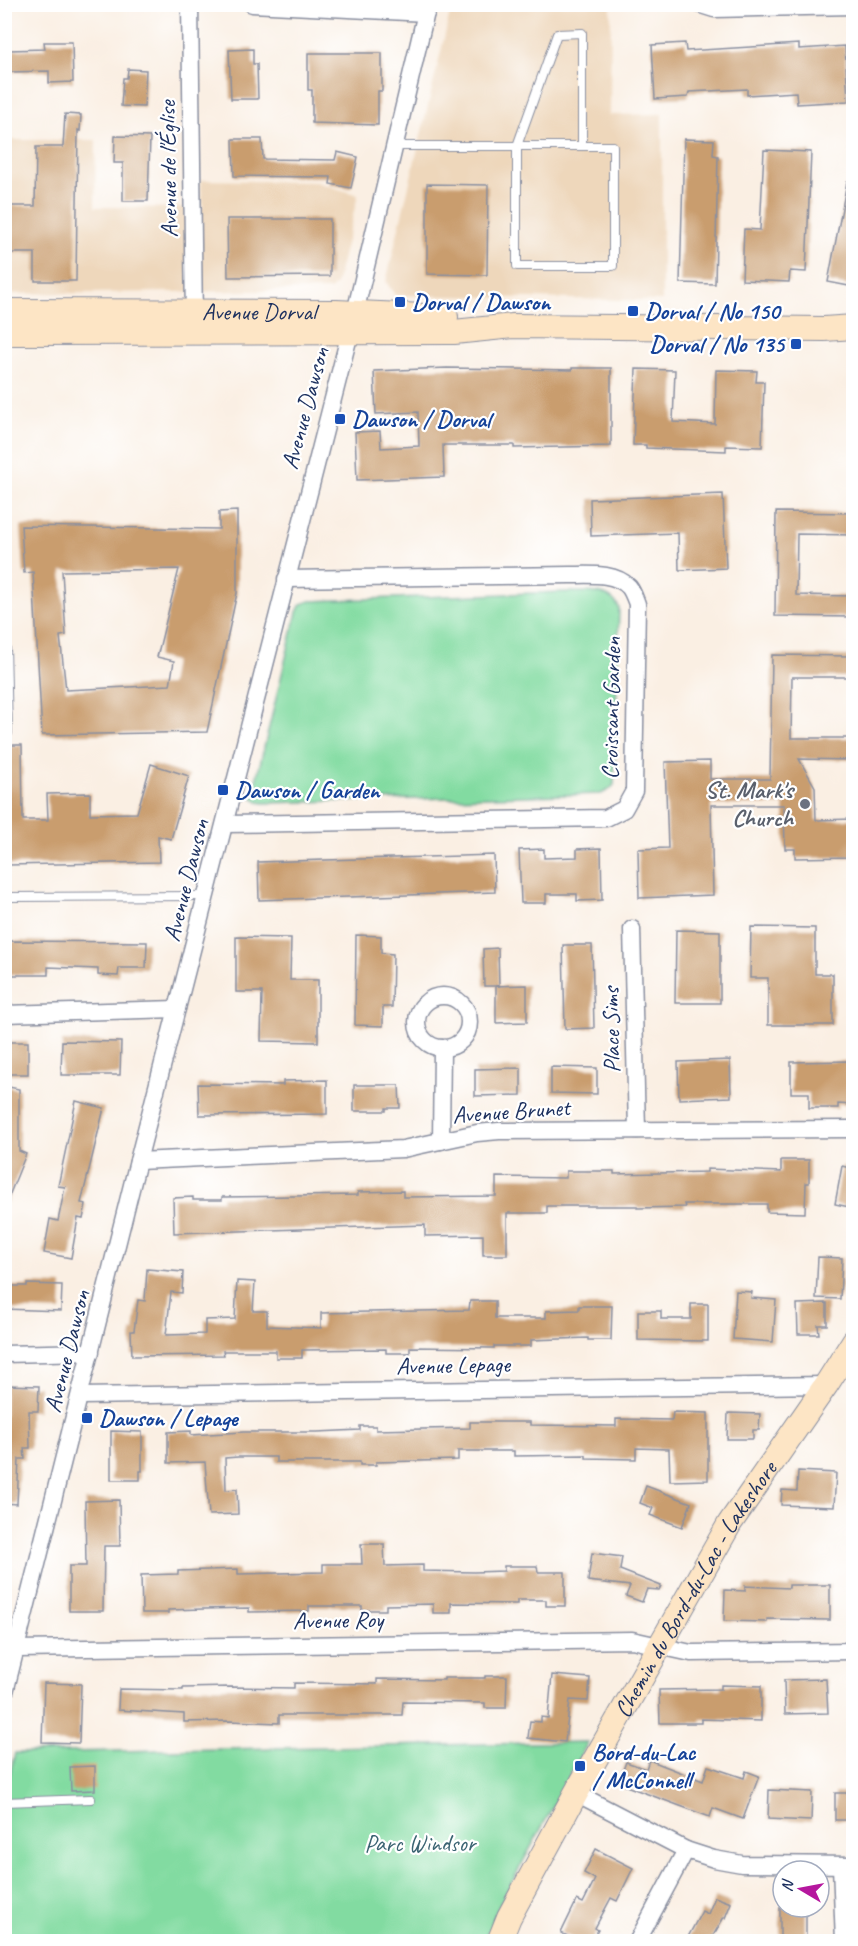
<svg xmlns="http://www.w3.org/2000/svg" width="858" height="1946" font-family="Caveat,sans-serif">
<style>
.built{fill:#eed7bb}
.green{fill:#82dba1;stroke:#4e8580;stroke-width:1.5}
.building{fill:#c99d6e;fill-rule:evenodd}
.lines{fill:none;stroke-linecap:round;stroke-linejoin:round}
.lane-casing{stroke:#8a8fa0;stroke-width:10}
.street-casing{stroke:#8a8fa0;stroke-width:19}
.secondary-casing{stroke:#8a8fa0;stroke-width:26}
.lane{stroke:#fff;stroke-width:8}
.street{stroke:#fff;stroke-width:16}
.secondary{stroke:#fde5c5;stroke-width:24}
.transit-dot{fill:#1a4fb4;stroke:#fff;stroke-width:2}
.worship-dot{fill:#6b7280;stroke:#fff;stroke-width:2}
.labels{text-anchor:middle;dominant-baseline:central;stroke-width:4.5;stroke-linejoin:round;paint-order:stroke}
.street-label{font-size:24px;fill:#1b2f5e;stroke:#fff}
.transit-label{font-size:24px;font-weight:bold;fill:#164399;stroke:#fff;text-anchor:start}
.worship-label{font-size:24px;font-weight:bold;fill:#5b616d;stroke:#fff;text-anchor:end}
.park-label{font-size:24px;fill:#3a6372;stroke:#fff}
</style>
<rect width="100%" height="100%" fill="#fff"/>
<filter id="ink" filterUnits="userSpaceOnUse"><feTurbulence type="fractalNoise" baseFrequency=".0167" numOctaves="2"/><feDisplacementMap in="SourceGraphic" scale="12" xChannelSelector="R" yChannelSelector="G"/><feConvolveMatrix kernelMatrix="1 2 1 2 8 2 1 2 1" color-interpolation-filters="sRGB"/></filter>
<filter id="wash" filterUnits="userSpaceOnUse"><feTurbulence type="fractalNoise" baseFrequency=".008" numOctaves="4" result="noise"/><feDisplacementMap in="SourceGraphic" scale="24" xChannelSelector="R" yChannelSelector="G"/><feGaussianBlur stdDeviation="1.35" result="paint"/><feColorMatrix in="noise" values="0 0 0 0 0 0 0 0 0 0 0 0 0 0 0 0 0 1.4 0 .05"/><feComposite in="paint" operator="in"/></filter>
<g filter="url(#wash)">
<rect width="100%" height="100%" fill="#faefe3"/>
<g class="built">
<polygon points="452,5 611,5 610,115 662,114 662,301 395,295 386,282"/>
<polygon points="4,140 96,140 95,207 203,208 200,180 316,182 358,195 336,285 330,290 5,294"/>
</g>
<g class="green">
<path d="M565 592C584 593 610 587 619 608L614 785 609 790 601 794 264 803 258 802 252 797 297 612 301 604 310 601Z"/>
<polygon points="588,1742 498,1908 484,1941 5,1942 4,1796 15,1753"/>
</g>
<g id="blocks">
<g class="building">
<polygon points="44,42 72,42 73,82 49,83 49,71 9,72 9,50 45,49"/>
<polygon points="685,43 686,51 799,44 799,49 845,46 848,101 797,104 796,92 747,95 747,89 689,92 688,97 655,99 652,45"/>
<polygon points="253,49 253,64 257,64 258,99 231,99 229,50"/>
<polygon points="308,53 382,53 382,91 378,91 378,125 312,123 312,90 308,90"/>
<polygon points="128,69 146,70 144,107 121,106 123,78 127,78"/>
<polygon points="65,114 81,115 80,131 78,130 76,281 35,281 35,253 4,253 4,206 35,206 36,147 63,147"/>
<polygon points="115,136 150,137 148,201 123,201 123,163 114,163"/>
<polygon points="233,139 262,139 263,159 335,160 337,152 358,157 351,188 330,184 331,177 234,176"/>
<polygon points="684,139 714,140 713,155 718,156 715,284 680,283"/>
<polygon points="764,150 811,152 806,272 790,271 789,282 742,280 744,229 760,230"/>
<polygon points="847,182 854,183 854,287 828,282"/>
<polygon points="427,184 488,185 487,275 427,274"/>
<polygon points="227,219 330,219 330,276 228,277"/>
<polygon points="447,368 572,370 572,368 611,368 611,446 514,448 514,445 443,445 444,477 357,480 355,432 380,431 381,448 419,446 418,412 376,414 374,371"/>
<polygon points="636,369 675,370 673,422 715,424 716,370 757,371 756,382 764,382 762,447 726,446 726,451 646,448 646,445 633,445"/>
<polygon points="723,494 726,568 679,570 678,533 591,536 590,499"/>
<path d="M237 511V593L207 732 42 735 33 572 24 573 21 526 219 529V512ZM179 569 157 657 174 661 170 685 66 690 60 636 66 635 62 571Z"/>
<polygon points="776,512 854,513 854,535 797,534 796,595 854,596 854,617 775,616"/>
<polygon points="772,655 854,656 854,677 792,677 791,738 854,738 854,760 799,759 815,787 816,820 854,819 854,857 795,858 795,849 785,849 784,805 711,805 713,895 639,898 638,849 668,848 665,762 710,761 710,779 770,779"/>
<polygon points="4,745 22,745 23,820 48,820 47,794 90,793 90,814 137,813 151,764 189,776 171,839 158,836 159,862 7,865 7,846 4,846"/>
<polygon points="601,848 602,900 577,901 577,894 546,894 546,903 521,903 519,850 544,849 544,858 577,857 577,849"/>
<polygon points="494,855 495,892 259,900 258,862"/>
<polygon points="751,927 815,928 815,974 833,974 833,1025 768,1025 768,978 750,978"/>
<polygon points="676,930 720,931 720,1003 675,1003"/>
<polygon points="356,935 381,936 381,953 393,954 392,1007 383,1007 383,1026 355,1025"/>
<polygon points="236,937 291,938 290,980 318,980 318,1042 261,1041 262,992 236,992"/>
<polygon points="8,941 147,942 146,968 119,968 118,976 98,975 98,969 48,967 48,975 8,975"/>
<polygon points="563,945 592,945 594,1028 565,1029"/>
<polygon points="498,948 499,986 484,986 483,949"/>
<polygon points="527,985 527,1022 496,1023 496,986"/>
<polygon points="62,1041 121,1042 120,1075 61,1075"/>
<rect x="4" y="1042" width="24" height="32"/>
<polygon points="730,1060 731,1097 679,1099 678,1062"/>
<polygon points="854,1061 854,1105 838,1104 838,1108 809,1108 809,1093 791,1093 791,1062"/>
<polygon points="551,1067 597,1068 597,1094 551,1093"/>
<polygon points="521,1068 521,1095 475,1096 475,1069"/>
<polygon points="327,1080 327,1114 199,1115 198,1084 283,1085 283,1081"/>
<polygon points="354,1085 399,1085 400,1108 386,1108 386,1111 354,1111"/>
<polygon points="4,1086 19,1089 19,1151 26,1154 5,1206"/>
<polygon points="76,1101 104,1108 81,1203 86,1204 83,1219 78,1218 71,1258 44,1253 50,1219 58,1221 65,1187 58,1186"/>
<polygon points="781,1160 809,1160 809,1183 806,1183 805,1213 767,1212 767,1204 684,1204 685,1207 637,1208 637,1206 547,1206 547,1213 507,1213 507,1255 483,1255 483,1235 425,1236 425,1225 174,1233 173,1198 193,1197 193,1200 222,1200 222,1197 358,1195 358,1192 403,1191 403,1197 496,1196 496,1177 566,1178 566,1171 614,1171 614,1174 707,1172 707,1169 781,1172"/>
<polygon points="842,1166 854,1169 854,1208 835,1204"/>
<polygon points="818,1257 842,1258 840,1299 816,1298"/>
<polygon points="147,1269 183,1272 182,1293 171,1292 166,1335 205,1334 205,1320 235,1319 237,1281 255,1282 253,1311 267,1311 267,1326 321,1328 321,1313 469,1310 470,1301 495,1301 495,1318 546,1318 546,1311 579,1310 579,1306 612,1306 611,1340 588,1340 588,1338 531,1340 531,1346 494,1346 494,1348 410,1347 410,1353 386,1353 386,1349 302,1350 302,1358 276,1358 276,1351 223,1351 224,1355 132,1356 131,1331 134,1331 138,1300 145,1301"/>
<polygon points="27,1284 62,1285 61,1311 4,1309 4,1286 27,1286"/>
<polygon points="736,1291 752,1292 751,1298 776,1300 773,1342 733,1339"/>
<polygon points="827,1303 827,1325 818,1325 819,1334 798,1334 797,1304"/>
<polygon points="691,1304 708,1304 708,1341 638,1340 638,1311 661,1311 661,1319 691,1319"/>
<polygon points="5,1385 39,1386 38,1411 29,1411 30,1448 24,1448 25,1459 19,1459 17,1504 4,1503"/>
<polygon points="673,1412 708,1413 708,1480 670,1481 669,1449 636,1448 636,1459 586,1458 586,1455 514,1456 514,1451 458,1451 458,1460 376,1462 376,1465 360,1465 360,1462 276,1462 276,1457 238,1457 225,1458 226,1490 237,1489 238,1514 209,1515 205,1462 168,1463 168,1432 191,1431 191,1435 244,1432 317,1432 360,1430 360,1426 376,1426 376,1430 470,1428 470,1422 530,1422 530,1425 616,1426 616,1419 672,1420"/>
<polygon points="728,1413 760,1414 759,1430 753,1430 753,1439 727,1439"/>
<polygon points="111,1431 142,1432 142,1471 140,1471 140,1480 111,1480"/>
<polygon points="798,1471 836,1473 834,1507 781,1505 782,1490 797,1491"/>
<polygon points="646,1486 691,1503 682,1527 650,1515 653,1508 640,1503"/>
<polygon points="119,1500 120,1546 104,1546 103,1611 69,1611 69,1566 86,1566 85,1501"/>
<polygon points="361,1544 384,1544 385,1566 423,1565 423,1571 474,1572 504,1571 504,1566 537,1566 538,1572 565,1572 565,1606 546,1606 546,1600 517,1600 517,1604 451,1603 451,1613 433,1613 433,1604 386,1605 386,1610 362,1610 362,1606 309,1606 309,1611 249,1612 249,1608 204,1609 168,1610 168,1613 142,1613 141,1575 178,1574 178,1571 238,1569 238,1574 323,1572 323,1564 362,1564"/>
<polygon points="592,1553 622,1557 620,1570 661,1586 659,1590 647,1589 642,1602 626,1596 630,1586 588,1581"/>
<polygon points="789,1585 830,1585 830,1620 767,1619 767,1622 724,1621 725,1590 745,1591 745,1586 789,1588"/>
<polygon points="552,1675 590,1678 588,1701 570,1700 565,1742 528,1738 530,1721 541,1722 541,1717 548,1718"/>
<polygon points="485,1676 507,1676 506,1708 485,1708 485,1703 403,1702 402,1715 279,1715 279,1723 229,1721 184,1722 184,1714 118,1710 119,1689 183,1690 183,1688 230,1687 294,1688 294,1683 377,1684 377,1679 444,1680 444,1678 485,1678"/>
<polygon points="826,1679 828,1713 785,1714 784,1680"/>
<polygon points="44,1683 81,1684 79,1743 42,1742"/>
<polygon points="721,1685 761,1686 761,1721 701,1719 701,1723 660,1723 659,1690 721,1689"/>
<polygon points="649,1760 703,1781 708,1766 744,1778 746,1771 759,1776 743,1819 713,1808 710,1817 618,1783 626,1762 646,1769"/>
<polygon points="95,1766 95,1790 71,1791 70,1767"/>
<polygon points="769,1790 812,1792 811,1821 768,1819"/>
<rect x="835" y="1793" width="19" height="27"/>
<polygon points="596,1849 633,1868 617,1901 611,1898 595,1928 598,1930 592,1941 578,1941 561,1933 577,1900 583,1903 595,1879 584,1873"/>
<polygon points="715,1897 731,1903 725,1918 724,1917 710,1941 697,1941 688,1937 702,1911 708,1914"/>
<rect x="780" y="1907" width="26" height="34"/>
</g>
</g>
</g>
<g filter="url(#ink)">
<use href="#blocks" fill-opacity="0" stroke="#8a8fa0" stroke-width="1.5"/>
<g class="lines">
<g class="lane-casing">
<g id="lane">
<path d="M395 146C468 146 540 146 613 146V266H517V146L557 34 582 33V146"/>
<polyline points="6,645 8,733"/>
<polyline points="4,897 206,896"/>
<polyline points="4,1802 91,1799"/>
</g>
</g>
<g class="street-casing">
<g id="street">
<polyline points="190,4 194,322"/>
<polyline points="252,4 426,13"/>
<polyline points="698,4 714,9 854,6"/>
<path d="M225 824 606 818 624 809 634 791 637 604C635 599 633 592 629 587 615 572 589 575 570 575L286 579"/>
<polyline points="632,929 637,1130"/>
<circle cx="443" cy="1022" r="26"/>
<polyline points="4,1014 177,1009"/>
<polyline points="441,1141 442,1048"/>
<polyline points="138,1161 403,1149 477,1133 499,1131 854,1129"/>
<polyline points="4,1354 91,1352"/>
<polyline points="81,1396 826,1385"/>
<polyline points="17,1649 632,1640 691,1653 854,1651"/>
<polyline points="4,1696 138,1161 355,313 428,4"/>
<polyline points="576,1793 686,1850 714,1859 742,1864 854,1865"/>
<polyline points="841,1866 844,1942"/>
<polyline points="637,1942 686,1850"/>
</g>
</g>
<g class="secondary-casing">
<g id="secondary">
<path id="s1" d="M4 311 336 312 446 317"/>
<polyline points="4,333 454,332 513,326 824,329 854,327"/>
<path id="s2" d="M499 1942 509 1917 576 1793 730 1523 826 1385 854 1341"/>
</g>
</g>
<use href="#lane" class="lane"/>
<use href="#street" class="street"/>
<use href="#secondary" class="secondary"/>
</g>
</g>
<g class="transit-dot">
<rect x="394" y="296" width="12" height="12" rx="3"/>
<rect x="627" y="305" width="12" height="12" rx="3"/>
<rect x="790" y="338" width="12" height="12" rx="3"/>
<rect x="334" y="413" width="12" height="12" rx="3"/>
<rect x="217" y="784" width="12" height="12" rx="3"/>
<rect x="81" y="1412" width="12" height="12" rx="3"/>
<rect x="574" y="1760" width="12" height="12" rx="3"/>
</g>
<circle class="worship-dot" cx="805" cy="804" r="6"/>
<g class="labels">
<g class="street-label">
<text transform="translate(168 169) rotate(-91)">Avenue de l'Église</text>
<text stroke="none"><textPath href="#s1" startOffset="255">Avenue Dorval</textPath></text>
<text transform="translate(305 408) rotate(-75)">Avenue Dawson</text>
<text transform="translate(611 708) rotate(-89)">Croissant Garden</text>
<text transform="translate(186 880) rotate(-76)">Avenue Dawson</text>
<text transform="translate(611 1030) rotate(-91)">Place Sims</text>
<text transform="translate(511 1111) rotate(-4)">Avenue Brunet</text>
<text transform="translate(67 1351) rotate(-76)">Avenue Dawson</text>
<text transform="translate(453 1365) rotate(-1)">Avenue Lepage</text>
<text stroke="none"><textPath href="#s2" startOffset="404">Chemin du Bord-du-Lac - Lakeshore</textPath></text>
<text transform="translate(338 1620) rotate(-1)">Avenue Roy</text>
</g>
<g class="transit-label">
<text x="412" y="302">Dorval / Dawson</text>
<text x="645" y="311">Dorval / No 150</text>
<text x="784" y="344" text-anchor="end">Dorval / No 135</text>
<text x="352" y="419">Dawson / Dorval</text>
<text x="235" y="790">Dawson / Garden</text>
<text x="99" y="1418">Dawson / Lepage</text>
<text x="592" y="1752">Bord-du-Lac<tspan x="592" dy="28">/ McConnell</tspan></text>
</g>
<g class="worship-label">
<text x="793" y="790">St. Mark's<tspan x="793" dy="28">Church</tspan></text>
</g>
<g class="park-label">
<text x="420" y="1843">Parc Windsor</text>
</g>
</g>
<rect width="858" height="1946" fill="none" stroke="#fff" stroke-width="24"/>
<g transform="translate(801 1889) rotate(280)"><circle r="28" fill="#ffffff" stroke="#a4acbf" stroke-width="1.5"/>
<path d="M0-4.5L10 22L0 15L-10 22Z" fill="#b5179e"/>
<text y="-9" font-size="16" font-weight="bold" text-anchor="middle" fill="#1b2f5e">N</text>
</g>
</svg>
